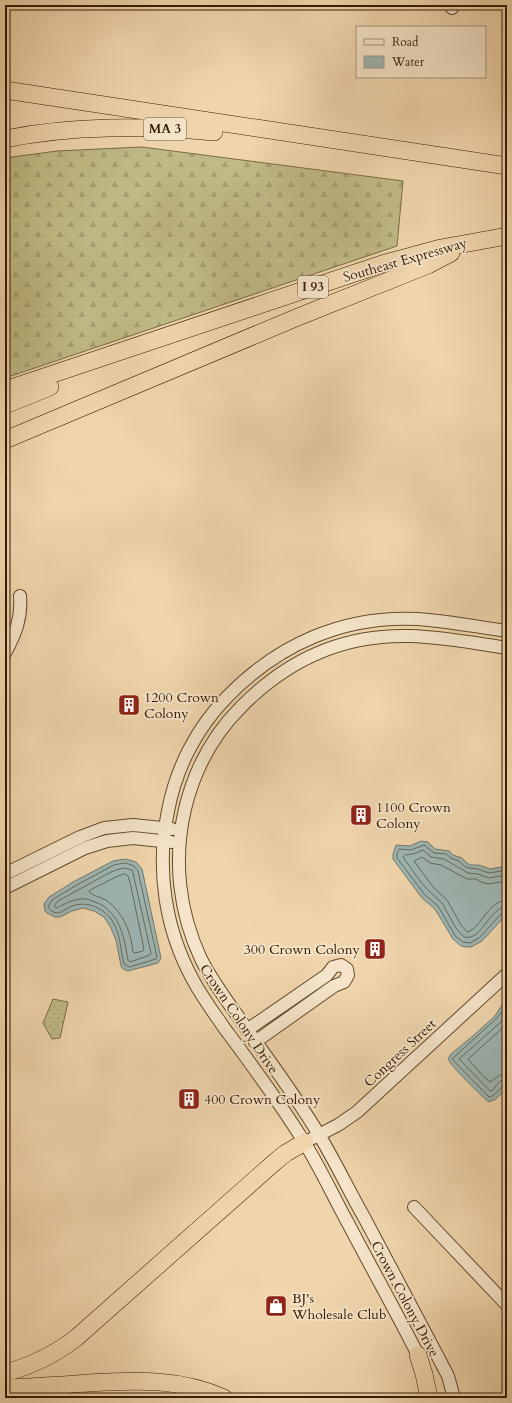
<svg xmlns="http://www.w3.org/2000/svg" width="512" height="1403" font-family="Cardo,serif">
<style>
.forest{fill:url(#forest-firs);stroke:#7a6b44}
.park{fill:url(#park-dots);stroke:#7a6b44}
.water{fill:#9db6b3;stroke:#73786d}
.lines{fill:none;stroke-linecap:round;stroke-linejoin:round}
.shore{stroke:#68685b;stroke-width:1}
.minor-casing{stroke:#634a2d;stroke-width:14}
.highway-casing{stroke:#341b03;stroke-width:18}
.minor{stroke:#f5e4c9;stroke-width:12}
.highway{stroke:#f0d5ac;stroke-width:17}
.labels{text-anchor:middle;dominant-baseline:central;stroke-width:3.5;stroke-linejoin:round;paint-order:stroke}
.shield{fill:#f5e4c9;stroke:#6e573e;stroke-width:1}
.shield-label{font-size:13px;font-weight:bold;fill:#341b03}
.street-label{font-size:14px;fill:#341b03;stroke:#f5e4c9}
.poi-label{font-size:14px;fill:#341b03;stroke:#f5e4c9;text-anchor:start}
</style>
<defs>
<pattern id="forest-firs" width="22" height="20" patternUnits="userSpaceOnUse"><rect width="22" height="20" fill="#c0bb85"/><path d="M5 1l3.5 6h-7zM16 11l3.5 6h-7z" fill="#a6a071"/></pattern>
<pattern id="park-dots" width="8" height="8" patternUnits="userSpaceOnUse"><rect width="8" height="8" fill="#c0bb85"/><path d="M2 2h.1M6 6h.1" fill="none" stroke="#a6a071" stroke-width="1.8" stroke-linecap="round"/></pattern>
</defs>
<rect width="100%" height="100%" fill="#f0d5ac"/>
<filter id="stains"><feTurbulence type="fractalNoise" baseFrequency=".005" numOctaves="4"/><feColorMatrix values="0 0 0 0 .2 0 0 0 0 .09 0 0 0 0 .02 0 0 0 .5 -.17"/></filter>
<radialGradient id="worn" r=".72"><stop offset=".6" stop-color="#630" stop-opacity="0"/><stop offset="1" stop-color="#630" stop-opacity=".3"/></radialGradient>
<polygon class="forest" points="142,147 403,181 397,246 5,378 5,158 57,151"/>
<polygon class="park" points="53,999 68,1002 60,1038 52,1039 43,1023"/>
<g class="water">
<polygon points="421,841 428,842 435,849 449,851 453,855 462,858 467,863 470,865 479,865 490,869 507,866 507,914 482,941 471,947 467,947 461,946 453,939 435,909 422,898 393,859 393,854 396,845 410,846"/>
<polygon points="126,859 136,862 142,869 161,958 158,963 128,971 123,969 121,966 116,940 110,926 104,917 94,911 83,908 72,911 60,917 55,917 47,913 45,911 44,904 49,897 54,894 73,882 113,861"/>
<path d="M507 1002V1087L496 1099 489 1102C484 1099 449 1064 448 1059L451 1054 473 1036 495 1016 502 1005Z"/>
</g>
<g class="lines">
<g class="shore">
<path d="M126 863 134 866 138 871 157 957 156 959 129 967 124 964C120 949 121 933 111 919 102 907 86 901 72 906 68 908 62 912 58 913 53 913 50 910 48 907L52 900 75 886 114 865Z"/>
<path d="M125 868 132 870 133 873 151 953 150 955 130 962 128 960C124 937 120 911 95 902 90 900 85 898 80 899 72 900 64 904 57 908L54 906 58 901 109 873 116 870Z"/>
<polyline points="507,870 489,873 478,869 469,868 464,866 459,861 451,858 446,854 434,853 424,845 411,850 399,849 397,853 397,858 425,895 438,906 456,937 463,942 470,943 479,938 501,914 507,911"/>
<path d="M125 874 128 876 130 882 144 949 143 951 135 953 133 952C131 932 123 912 106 900 100 897 93 896 89 892L90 890 118 876Z"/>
<path d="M507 875 489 878 478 874 468 873 444 859 431 857 423 850 413 854 405 855 403 857 420 881 429 891 442 903 456 928 464 937C481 942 490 907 507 906"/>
<path d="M507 881 488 884 481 882 476 879H467L441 865 430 863 422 857 414 861 433 887 447 900 461 925 467 932C482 928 487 901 507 900"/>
<path d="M507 1007 504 1009 497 1018 452 1059 489 1097C497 1096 499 1086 507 1085"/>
<polyline points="507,1013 501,1022 459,1059 490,1091 492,1091 500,1081 507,1080"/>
<polyline points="507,1024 468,1059 481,1074 490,1082 500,1075 507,1074"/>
</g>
<g class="minor-casing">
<g id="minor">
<polyline points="452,8 453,5"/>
<path d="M5 653C15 635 22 618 20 596"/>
<polyline points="5,874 80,837 104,828 133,825 172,829"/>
<polyline points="5,888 85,848 107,841 133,838 171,842"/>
<polyline points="247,1030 327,975 333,967 341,965 347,969 348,975 344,982 334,986 255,1042"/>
<polyline points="313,1138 338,1125 357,1112 507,974"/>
<polyline points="414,1207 507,1305"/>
<path d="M421 1361C398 1315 373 1271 349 1225 333 1196 319 1165 301 1137 278 1100 251 1064 225 1029 214 1013 202 997 193 980 165 929 156 869 168 811 176 768 197 727 228 696 279 644 344 615 418 619 448 621 477 627 507 631"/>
<path d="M454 1398 448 1376 437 1355C413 1310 389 1264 365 1219 349 1191 335 1161 318 1133 294 1093 264 1054 237 1015 224 997 211 979 201 959 179 912 173 860 185 809 194 771 213 735 241 707 287 660 344 634 410 636 443 637 475 643 507 648"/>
</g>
</g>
<g class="highway-casing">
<g id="highway">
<polyline points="5,90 507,166"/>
<path d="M5 139C74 125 144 126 214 132"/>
<polyline points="5,390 382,264 441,248 507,236"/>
<polyline points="5,405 50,387"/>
<polyline points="5,440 298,317 428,265 451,253"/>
<polyline points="418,1355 424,1374 429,1398"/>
<path d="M5 1373C31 1366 54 1355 76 1338L276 1161 286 1153 305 1142"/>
<path d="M5 1388C33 1387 60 1385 88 1383 135 1380 180 1378 224 1398"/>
</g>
</g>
<use href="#minor" class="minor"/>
<use href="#highway" class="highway"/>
</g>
<defs>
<g id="building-square" transform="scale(1.15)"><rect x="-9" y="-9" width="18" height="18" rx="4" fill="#8f2418" stroke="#f5e4c9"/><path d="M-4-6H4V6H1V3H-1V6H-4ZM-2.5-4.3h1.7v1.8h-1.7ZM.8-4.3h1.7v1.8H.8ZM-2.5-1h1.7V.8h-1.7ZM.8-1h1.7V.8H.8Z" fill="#fff"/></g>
<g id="shop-square" transform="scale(1.15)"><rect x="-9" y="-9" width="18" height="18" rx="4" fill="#8f2418" stroke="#f5e4c9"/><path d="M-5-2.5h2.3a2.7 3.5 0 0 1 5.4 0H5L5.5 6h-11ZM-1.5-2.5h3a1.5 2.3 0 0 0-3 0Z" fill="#fff"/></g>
</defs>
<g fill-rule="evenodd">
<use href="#building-square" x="129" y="705"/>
<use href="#building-square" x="361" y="815"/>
<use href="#building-square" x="375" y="949"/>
<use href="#building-square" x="189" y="1099"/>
<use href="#shop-square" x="276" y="1306"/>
</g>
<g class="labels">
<g class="shield">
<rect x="144" y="118" width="42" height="22" rx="3"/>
<rect x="298" y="276" width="30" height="22" rx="3"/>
</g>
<g class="shield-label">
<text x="165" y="129">MA 3</text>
<text x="313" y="287">I 93</text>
</g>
<g class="street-label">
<text transform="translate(405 260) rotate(-16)">Southeast Expressway</text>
<text transform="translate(239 1019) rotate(56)">Crown Colony Drive</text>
<text transform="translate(400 1053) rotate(-43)">Congress Street</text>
<text transform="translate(405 1299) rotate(62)">Crown Colony Drive</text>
</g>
<g class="poi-label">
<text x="144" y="697">1200 Crown<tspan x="144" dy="16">Colony</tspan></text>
<text x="376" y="807">1100 Crown<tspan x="376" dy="16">Colony</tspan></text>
<text x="360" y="949" text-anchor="end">300 Crown Colony</text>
<text x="204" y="1099">400 Crown Colony</text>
<text x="292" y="1298">BJ's<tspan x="292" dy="16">Wholesale Club</tspan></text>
</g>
</g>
<rect width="512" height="1403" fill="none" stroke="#f0d5ac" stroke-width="20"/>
<rect x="6" y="6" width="500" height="1391" fill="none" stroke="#341b03" stroke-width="2"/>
<rect x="10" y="10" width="492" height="1383" fill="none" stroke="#341b03"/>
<rect x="356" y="26" width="130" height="52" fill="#f5e4c9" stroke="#a8947a"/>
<rect x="364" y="39" width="20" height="6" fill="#f5e4c9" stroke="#a8947a"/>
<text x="392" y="46" font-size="12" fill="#341b03">Road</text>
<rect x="364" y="56" width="20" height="12" fill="#9db6b3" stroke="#a8947a"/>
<text x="392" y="66" font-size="12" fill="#341b03">Water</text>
<rect width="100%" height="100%" filter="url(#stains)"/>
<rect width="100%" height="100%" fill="url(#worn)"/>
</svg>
